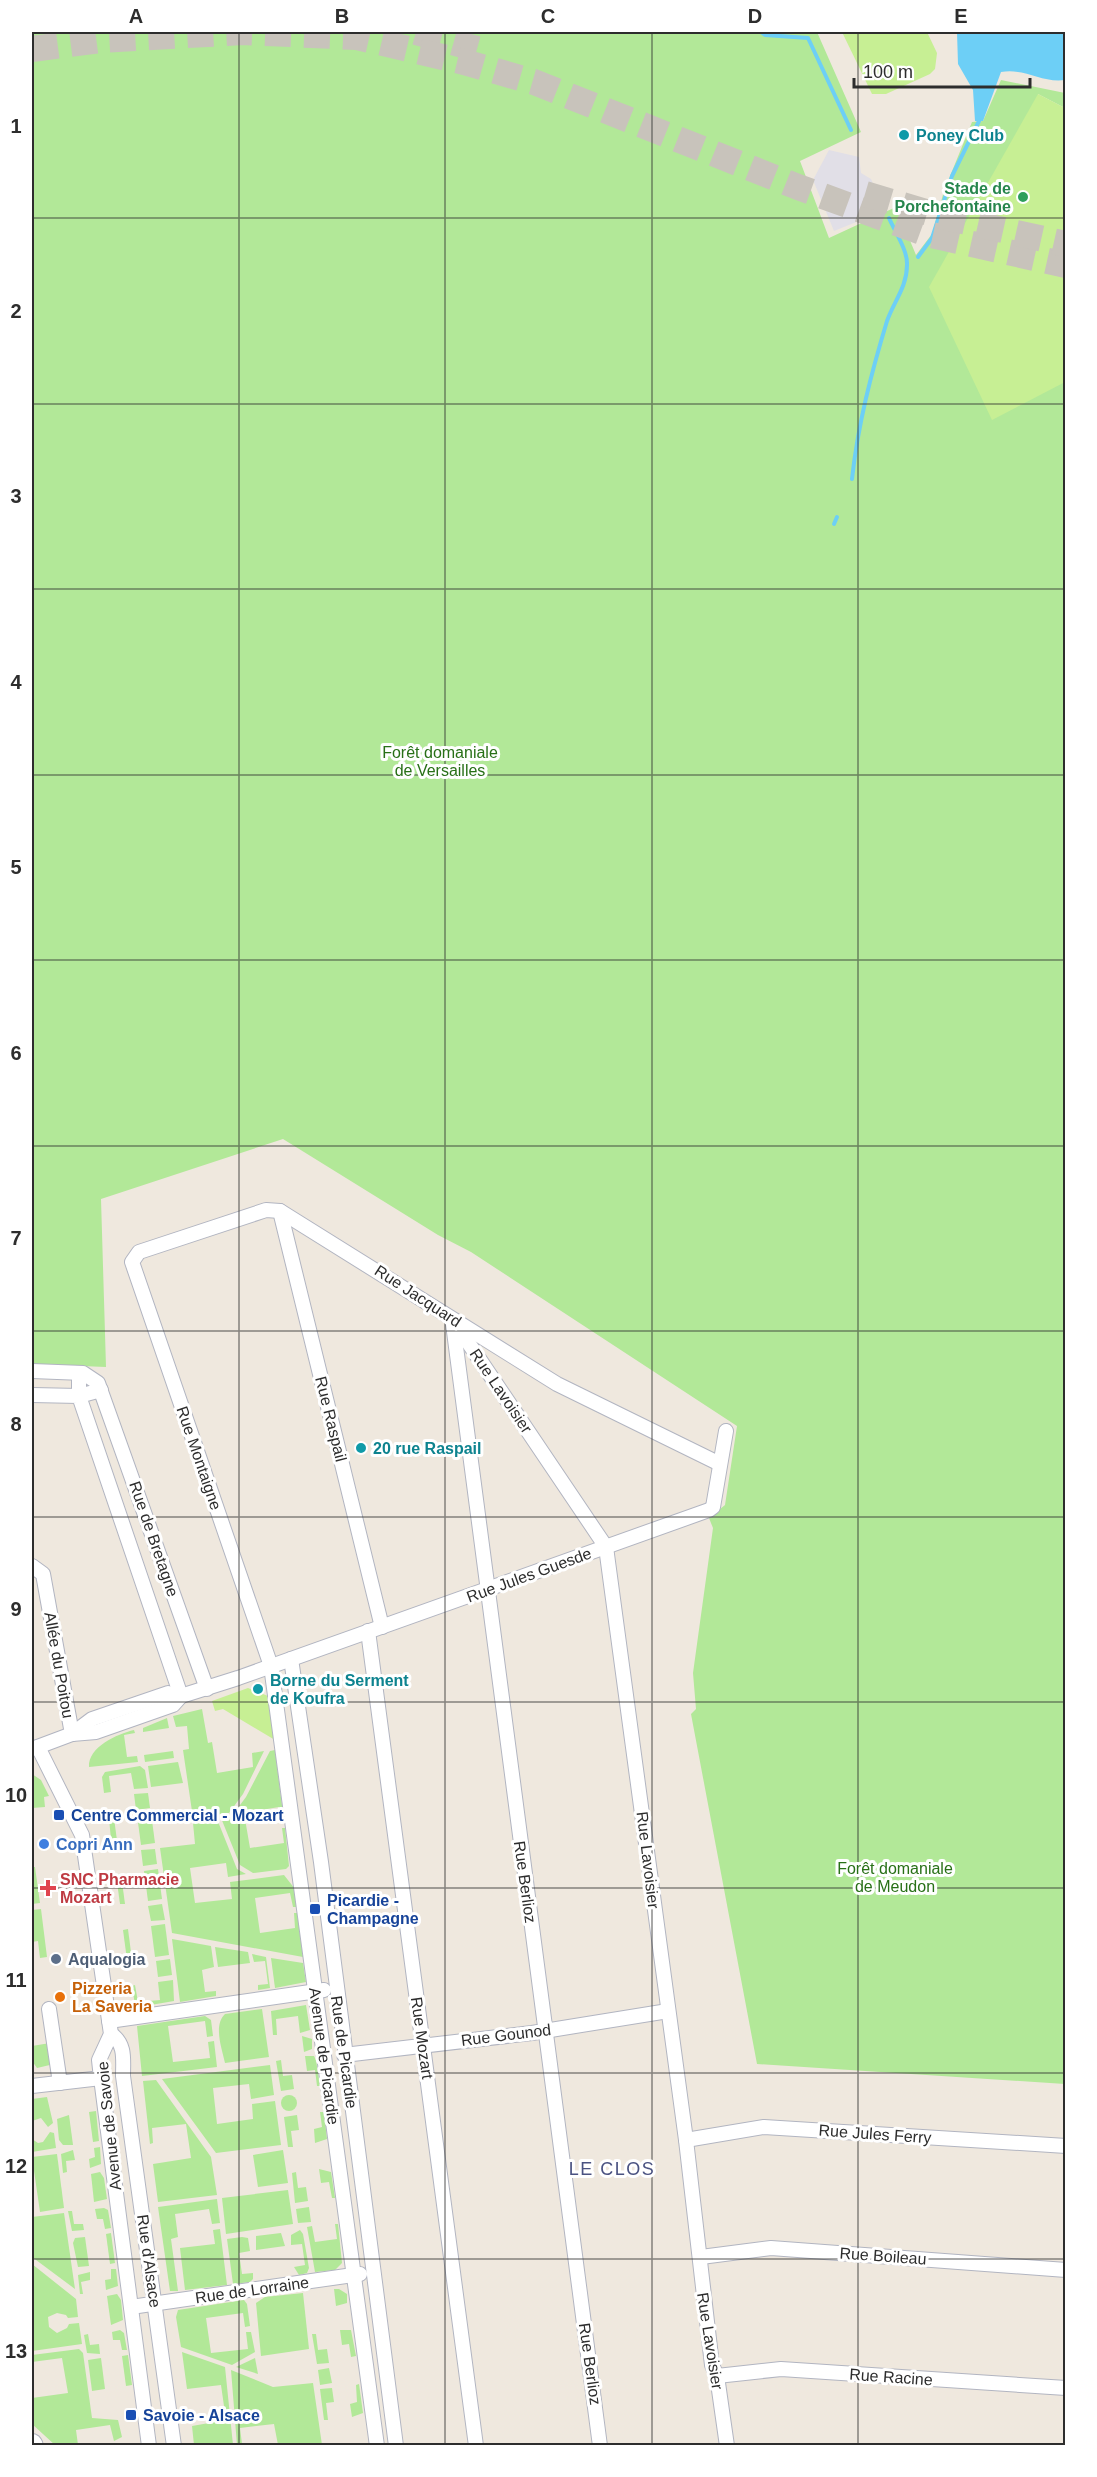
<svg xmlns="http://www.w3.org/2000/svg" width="1097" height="2477" font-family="Helvetica,sans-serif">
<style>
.industrial{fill:#e1dfe7}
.green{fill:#b2e898}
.pitch{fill:#c7ef94}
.water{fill:#6dcff6}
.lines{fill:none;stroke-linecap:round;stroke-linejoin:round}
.stream{stroke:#6dcff6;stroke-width:4}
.motorway-tunnel{stroke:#c8c3bb;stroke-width:26;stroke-dasharray:26 13;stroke-linecap:butt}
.minor-casing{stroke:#b2b5c1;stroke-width:16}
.secondary-casing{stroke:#b2b5c1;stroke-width:22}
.minor{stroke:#fff;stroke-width:14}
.secondary{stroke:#fff;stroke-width:20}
.grid{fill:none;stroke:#2d2d2d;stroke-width:1.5;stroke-opacity:0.55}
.culture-dot{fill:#0f9aa8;stroke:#fff;stroke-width:2}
.leisure-dot{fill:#2e9e5b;stroke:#fff;stroke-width:2}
.transit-dot{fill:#1a4fb4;stroke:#fff;stroke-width:2}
.shop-dot{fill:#3f7fe0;stroke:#fff;stroke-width:2}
.health-dot{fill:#e0444e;stroke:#fff;stroke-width:2}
.service-dot{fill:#5c6f8a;stroke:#fff;stroke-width:2}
.food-dot{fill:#e8710a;stroke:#fff;stroke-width:2}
.labels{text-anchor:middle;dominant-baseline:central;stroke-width:6;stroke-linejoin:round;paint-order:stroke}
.culture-label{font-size:16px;font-weight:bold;fill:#0d838f;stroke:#fff;text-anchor:start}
.leisure-label{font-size:16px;font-weight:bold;fill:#27864d;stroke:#fff;text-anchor:end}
.park-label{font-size:16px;fill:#287017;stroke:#fff}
.street-label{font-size:16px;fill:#2d2d2d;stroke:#fff}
.transit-label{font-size:16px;font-weight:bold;fill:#164399;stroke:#fff;text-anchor:start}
.shop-label{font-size:16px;font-weight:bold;fill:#366cbe;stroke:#fff;text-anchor:start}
.health-label{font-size:16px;font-weight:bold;fill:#be3a42;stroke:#fff;text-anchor:start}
.service-label{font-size:16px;font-weight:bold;fill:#4e5e75;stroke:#fff;text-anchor:start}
.food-label{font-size:16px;font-weight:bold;fill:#c56008;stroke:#fff;text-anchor:start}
.neighbourhood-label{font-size:18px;letter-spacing:1.5px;fill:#4a5281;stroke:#fff}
.neatline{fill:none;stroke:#2d2d2d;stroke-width:2}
.grid-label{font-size:20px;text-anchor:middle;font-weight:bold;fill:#2d2d2d}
</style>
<rect width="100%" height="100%" fill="#efe8de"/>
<polygon class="industrial" points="829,150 859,157 861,173 871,179 884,211 834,231 813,180"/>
<g class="green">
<polygon points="32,32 817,32 861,132 800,161 829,238 896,207 916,255 932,234 944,191 972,122 983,121 1001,80 1065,93 1065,108 1038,94 1065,328 1065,2084 757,2064 691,1714 696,1709 693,1673 713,1528 709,1518 725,1505 737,1426 471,1252 438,1235 283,1139 101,1199 106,1367 32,1364"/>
<polygon points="202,1709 208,1743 212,1742 217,1773 253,1767 252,1753 264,1751 243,1794 229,1813 193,1818 183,1750 189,1749 187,1726 176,1727 173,1716"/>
<polygon points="167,1718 169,1728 143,1732 143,1728"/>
<path d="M134 1730 135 1733 124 1735 127 1757 137 1756 138 1762 89 1767C88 1747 117 1734 134 1730Z"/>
<polygon points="275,1750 284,1821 281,1821 279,1807 244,1813 250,1848 284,1843 282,1828 285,1828 289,1866 286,1869 253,1873 240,1865 221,1818 231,1817 246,1797 270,1751"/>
<polygon points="173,1751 174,1758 145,1762 144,1755"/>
<polygon points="178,1762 183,1783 151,1787 148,1766"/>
<polygon points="140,1766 145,1770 148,1788 134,1789 131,1773 109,1776 111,1792 104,1793 102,1777 105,1772"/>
<polygon points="32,1774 41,1780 49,1796 44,1797 45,1807 32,1808"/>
<polygon points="148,1793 150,1808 136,1810 134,1794"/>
<polygon points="151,1813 155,1843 141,1845 137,1815"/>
<polygon points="114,1818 118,1848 112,1849 109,1819"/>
<polygon points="217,1819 237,1869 246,1874 228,1877 226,1863 190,1868 195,1903 232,1899 230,1882 284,1875 295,1889 296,1907 293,1907 290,1893 255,1898 260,1933 295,1928 294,1913 297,1913 303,1957 172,1933 160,1848 195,1844 193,1823"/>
<polygon points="155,1849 157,1864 143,1866 141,1850"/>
<polygon points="32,1867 35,1867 40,1903 32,1904"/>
<polygon points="158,1869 162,1899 148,1901 144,1871"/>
<polygon points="121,1874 125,1904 120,1904 116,1875"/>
<polygon points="162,1904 165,1920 151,1921 148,1906"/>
<polygon points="41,1909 47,1957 40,1958 38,1941 32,1942 32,1910"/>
<polygon points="165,1924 169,1955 155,1957 151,1926"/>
<polygon points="128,1929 132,1960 127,1960 123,1930"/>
<polygon points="172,1939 211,1946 214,1967 202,1970 205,1992 216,1991 216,1996 180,2002"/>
<polygon points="215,1947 248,1952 250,1963 218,1967"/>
<polygon points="252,1954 266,1957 270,1988 258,1990 258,1985 268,1984 265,1961 254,1962"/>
<polygon points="271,1958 303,1963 306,1982 275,1988"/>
<polygon points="170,1959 172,1975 158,1977 156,1961"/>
<polygon points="173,1980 174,2001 139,2007 135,2005 132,1986 135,1985 138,2002 160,2000 158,1982"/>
<polygon points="306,2005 310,2030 300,2033 298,2016 276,2019 277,2035 273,2035 271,2011"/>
<path d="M262 2009 269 2057 225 2063C222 2049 213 2025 225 2014Z"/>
<polygon points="205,2016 211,2020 213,2036 207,2037 205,2021 168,2026 173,2062 210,2058 208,2042 214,2041 217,2067 142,2076 137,2026"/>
<polygon points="302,2036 312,2039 312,2049 304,2052"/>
<polygon points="50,2043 54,2064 37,2068 32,2061 32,2046"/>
<polygon points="305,2056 314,2056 316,2060 320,2086 317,2086 315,2070 307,2071"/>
<polygon points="281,2060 283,2076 292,2075 294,2089 281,2091 276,2061"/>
<polygon points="270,2065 274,2095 251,2099 249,2084 213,2088 217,2124 253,2119 252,2104 275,2101 281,2145 216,2153 162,2079"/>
<polygon points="156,2080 211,2157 217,2195 158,2202 153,2164 191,2158 186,2124 152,2128 153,2143 150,2144 143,2081"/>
<circle cx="289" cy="2103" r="8"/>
<polygon points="47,2097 53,2123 48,2127 41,2118 32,2121 32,2099"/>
<polygon points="96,2111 99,2141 93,2142 89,2112"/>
<polygon points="320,2112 324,2112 327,2139 315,2143 314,2129 322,2127"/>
<polygon points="69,2115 73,2145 63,2145 59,2140 57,2119"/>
<polygon points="297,2115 299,2130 291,2131 293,2147 288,2147 284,2117"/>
<polygon points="50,2132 54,2133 56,2148 32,2152 32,2139 38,2143 43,2142"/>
<polygon points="100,2147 101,2164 90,2168 89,2159 95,2157 94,2148"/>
<polygon points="73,2150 75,2160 66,2161 67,2172 63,2173 61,2154"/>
<polygon points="283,2150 288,2183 258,2187 253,2155"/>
<polygon points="57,2154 64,2208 40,2212 32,2157"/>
<polygon points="319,2169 331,2172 335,2198 332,2198 329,2182 321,2183"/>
<polygon points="100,2172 104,2178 107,2199 94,2202 91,2174"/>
<polygon points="296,2172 298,2188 306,2187 308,2201 295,2203 292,2173"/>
<polygon points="288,2190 293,2224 226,2234 222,2198"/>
<polygon points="217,2199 220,2223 212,2224 209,2209 175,2214 178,2237 171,2239 178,2291 170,2291 158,2207"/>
<polygon points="309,2207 311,2222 298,2223 296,2209"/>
<polygon points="104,2208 108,2210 111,2228 105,2229 103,2219 97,2219 95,2209"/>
<polygon points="68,2211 72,2211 74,2224 83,2224 84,2230 72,2231"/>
<polygon points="64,2213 75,2289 32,2257 32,2217"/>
<polygon points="335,2224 338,2224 342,2263 335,2270 315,2272 307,2227 312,2226 315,2242 337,2239"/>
<polygon points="220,2229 227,2285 185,2290 180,2248 215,2244 213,2230"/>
<polygon points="300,2230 303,2234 309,2268 307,2273 299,2275 294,2267 305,2265 302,2244 291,2245 291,2235"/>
<polygon points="111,2233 115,2263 110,2264 106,2234"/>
<polygon points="281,2233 285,2246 256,2250 256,2236"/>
<polygon points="85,2237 89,2266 78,2267 73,2243 75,2238"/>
<polygon points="242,2237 248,2238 250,2251 239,2253 242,2274 253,2273 253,2279 250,2282 233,2284 227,2239"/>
<polygon points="32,2264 76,2299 78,2317 68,2318 66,2315 57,2313 48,2317 49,2327 57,2333 67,2328 69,2324 79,2323 82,2344 32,2351"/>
<polygon points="111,2269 116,2269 118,2286 106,2290 105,2280 111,2279"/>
<polygon points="90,2272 90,2280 81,2282 83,2294 80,2294 78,2275"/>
<polygon points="334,2289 339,2289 347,2294 347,2303 336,2306"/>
<polygon points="303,2293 309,2349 261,2356 256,2303 265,2297"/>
<polygon points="117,2294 121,2300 123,2320 111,2325 107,2296"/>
<polygon points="244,2300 247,2304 250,2326 245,2327 243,2313 206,2318 211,2353 248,2349 246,2332 251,2332 255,2352 232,2365 181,2347 176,2317 178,2310"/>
<polygon points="120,2330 124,2333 127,2350 122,2350 120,2340 113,2340 112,2332"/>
<polygon points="340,2330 351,2330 356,2356 351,2357 349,2344 342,2345"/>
<polygon points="88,2334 90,2345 99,2344 100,2354 87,2353 84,2335"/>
<polygon points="312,2334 316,2334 318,2350 327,2349 329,2363 317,2364"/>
<polygon points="79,2349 83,2353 92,2418 118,2420 122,2437 114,2441 110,2425 76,2430 78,2445 55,2445 32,2424 32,2398 68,2393 62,2358 32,2362 32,2355"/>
<polygon points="182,2352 225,2367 233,2445 194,2445 192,2426 226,2420 221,2385 187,2389"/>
<polygon points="128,2355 132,2385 126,2386 122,2356"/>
<polygon points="101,2358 105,2389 92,2391 88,2360"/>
<polygon points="255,2358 258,2374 236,2367"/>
<polygon points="329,2368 332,2383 320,2385 318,2370"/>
<polygon points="231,2370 273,2387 313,2383 322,2445 278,2445 274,2424 240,2428 242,2444 237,2445"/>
<polygon points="359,2384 363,2413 352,2417 350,2404 357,2402 356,2385"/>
<polygon points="332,2388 334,2402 326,2403 328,2420 324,2420 320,2389"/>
</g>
<g class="pitch">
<polygon points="842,32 927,32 937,53 935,69 930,74 886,94 872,94"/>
<polygon points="1038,94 1065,108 1065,382 992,420 929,287"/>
<polygon points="248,1688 268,1696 275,1740 223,1709 215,1711 212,1701"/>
</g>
<path class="water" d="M957 32H1065V80C1041 83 1026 68 1001 72L983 121H975L973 90 958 64Z"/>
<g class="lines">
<g class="stream">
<polyline points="761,32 765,35 808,38 851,130"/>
<polyline points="918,257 932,238 952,176 979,121"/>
<path d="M852 479C858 424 871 374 887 321 894 301 907 287 907 265 908 251 895 232 889 218"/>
<polyline points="834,524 837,517"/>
</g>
<g class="motorway-tunnel">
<polyline points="416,32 477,49"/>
<polyline points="32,49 101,40 243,32 357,37 464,62 534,82 798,187 927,234 1066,265"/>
<polyline points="865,194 936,215 1066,244"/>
</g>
<g class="minor-casing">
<g id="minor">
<polyline points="280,1211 382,1627"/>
<polyline points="455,1323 606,1547 686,2140 712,2365 717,2376 727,2446"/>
<polyline points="453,1324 600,2446"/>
<polyline points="32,1371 83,1373 98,1383 207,1689"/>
<polyline points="79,1373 79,1396 101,1390"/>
<polyline points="32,1395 79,1396 181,1696"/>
<polyline points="32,1566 43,1574 72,1734"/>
<polyline points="368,1631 476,2446"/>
<polyline points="291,1659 321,1862 396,2446"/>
<polyline points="72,1734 92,1719 168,1693 181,1696 238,1678 709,1510 713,1507 726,1431"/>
<polyline points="38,1747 82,1835 111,2034 99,2060 101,2078 149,2446"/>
<polyline points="32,1749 72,1734 96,1732 173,1705 181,1696"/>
<polyline points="49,2009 60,2083"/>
<polyline points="109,2021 324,1990"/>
<path d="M111 2034C126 2044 123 2060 123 2076L174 2446"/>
<polyline points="344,2055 532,2033 668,2011"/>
<polyline points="32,2086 101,2078"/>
<polyline points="686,2140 764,2127 1066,2146"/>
<polyline points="701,2257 771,2248 1066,2270"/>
<polyline points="131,2307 360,2274"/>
<polyline points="717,2376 781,2369 1066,2388"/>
<polyline points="377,2446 271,1666 132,1262 139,1252 266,1210 280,1211 557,1384 720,1464"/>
</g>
</g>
<g class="secondary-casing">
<polyline id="secondary" points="32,2444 33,2446"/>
</g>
<use href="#minor" class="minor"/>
<use href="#secondary" class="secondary"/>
</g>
<path class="grid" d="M239 32V2446M445 32V2446M652 32V2446M858 32V2446M32 218H1066M32 404H1066M32 589H1066M32 775H1066M32 960H1066M32 1146H1066M32 1331H1066M32 1517H1066M32 1702H1066M32 1888H1066M32 2073H1066M32 2259H1066"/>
<g class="culture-dot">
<circle cx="904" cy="135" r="6"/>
<circle cx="361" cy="1448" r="6"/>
<circle cx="258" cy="1689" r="6"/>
</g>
<circle class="leisure-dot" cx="1023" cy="197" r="6"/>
<g class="transit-dot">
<rect x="53" y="1809" width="12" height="12" rx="3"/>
<rect x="309" y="1903" width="12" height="12" rx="3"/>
<rect x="125" y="2409" width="12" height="12" rx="3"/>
</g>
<circle class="shop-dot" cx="44" cy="1844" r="6"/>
<path class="health-dot" d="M45 1879h6v6h6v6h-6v6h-6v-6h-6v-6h6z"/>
<circle class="service-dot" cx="56" cy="1959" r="6"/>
<circle class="food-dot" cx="60" cy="1997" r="6"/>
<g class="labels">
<g class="culture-label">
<text x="916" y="135">Poney Club</text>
<text x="373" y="1448">20 rue Raspail</text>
<text x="270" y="1680">Borne du Serment<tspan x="270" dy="18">de Koufra</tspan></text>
</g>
<g class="leisure-label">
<text x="1011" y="188">Stade de<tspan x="1011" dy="18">Porchefontaine</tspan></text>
</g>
<g class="park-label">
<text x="440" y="752">Forêt domaniale<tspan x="440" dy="18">de Versailles</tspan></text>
<text x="895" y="1868">Forêt domaniale<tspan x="895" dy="18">de Meudon</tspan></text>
</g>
<g class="street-label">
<text transform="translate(418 1296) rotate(33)">Rue Jacquard</text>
<text transform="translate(501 1391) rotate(56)">Rue Lavoisier</text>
<text transform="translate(331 1419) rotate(76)">Rue Raspail</text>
<text transform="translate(199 1458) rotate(71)">Rue Montaigne</text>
<text transform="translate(154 1539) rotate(71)">Rue de Bretagne</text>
<text transform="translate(529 1575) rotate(-20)">Rue Jules Guesde</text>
<text transform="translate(59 1665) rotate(80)">Allée du Poitou</text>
<text transform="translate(648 1860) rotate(83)">Rue Lavoisier</text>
<text transform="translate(525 1882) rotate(82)">Rue Berlioz</text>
<text transform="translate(506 2035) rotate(-7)">Rue Gounod</text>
<text transform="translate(422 2038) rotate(82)">Rue Mozart</text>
<text transform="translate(344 2052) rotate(82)">Rue de Picardie</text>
<text transform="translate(324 2056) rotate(82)">Avenue de Picardie</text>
<text transform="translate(109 2126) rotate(-96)">Avenue de Savoie</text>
<text transform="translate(875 2134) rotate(4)">Rue Jules Ferry</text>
<text transform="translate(883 2256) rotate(4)">Rue Boileau</text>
<text transform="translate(149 2261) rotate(82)">Rue d'Alsace</text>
<text transform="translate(252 2290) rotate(-8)">Rue de Lorraine</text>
<text transform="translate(710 2341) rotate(81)">Rue Lavoisier</text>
<text transform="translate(590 2364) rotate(82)">Rue Berlioz</text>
<text transform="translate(891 2377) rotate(4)">Rue Racine</text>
</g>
<g class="transit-label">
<text x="71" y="1815">Centre Commercial - Mozart</text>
<text x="327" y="1900">Picardie -<tspan x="327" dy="18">Champagne</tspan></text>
<text x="143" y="2415">Savoie - Alsace</text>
</g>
<g class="shop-label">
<text x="56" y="1844">Copri Ann</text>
</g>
<g class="health-label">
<text x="60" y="1879">SNC Pharmacie<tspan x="60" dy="18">Mozart</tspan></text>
</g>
<g class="service-label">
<text x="68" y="1959">Aqualogia</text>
</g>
<g class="food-label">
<text x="72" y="1988">Pizzeria<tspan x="72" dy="18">La Saveria</tspan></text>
</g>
<g class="neighbourhood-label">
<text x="612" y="2169">LE CLOS</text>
</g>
</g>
<rect width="1097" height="2477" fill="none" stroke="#ffffff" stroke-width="66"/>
<path d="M854 78v9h176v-9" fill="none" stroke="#2d2d2d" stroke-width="3"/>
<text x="863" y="78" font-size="18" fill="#2d2d2d" stroke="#ffffff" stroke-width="4.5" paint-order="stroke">100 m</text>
<rect x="33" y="33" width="1031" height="2411" class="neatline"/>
<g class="grid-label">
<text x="136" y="23">A</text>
<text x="342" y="23">B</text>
<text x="548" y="23">C</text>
<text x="755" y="23">D</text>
<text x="961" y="23">E</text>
<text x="16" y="133">1</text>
<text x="16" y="318">2</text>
<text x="16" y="503">3</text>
<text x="16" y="689">4</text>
<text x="16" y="874">5</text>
<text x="16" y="1060">6</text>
<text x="16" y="1245">7</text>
<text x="16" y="1431">8</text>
<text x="16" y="1616">9</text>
<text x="16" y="1802">10</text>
<text x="16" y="1987">11</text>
<text x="16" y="2173">12</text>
<text x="16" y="2358">13</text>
</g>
</svg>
